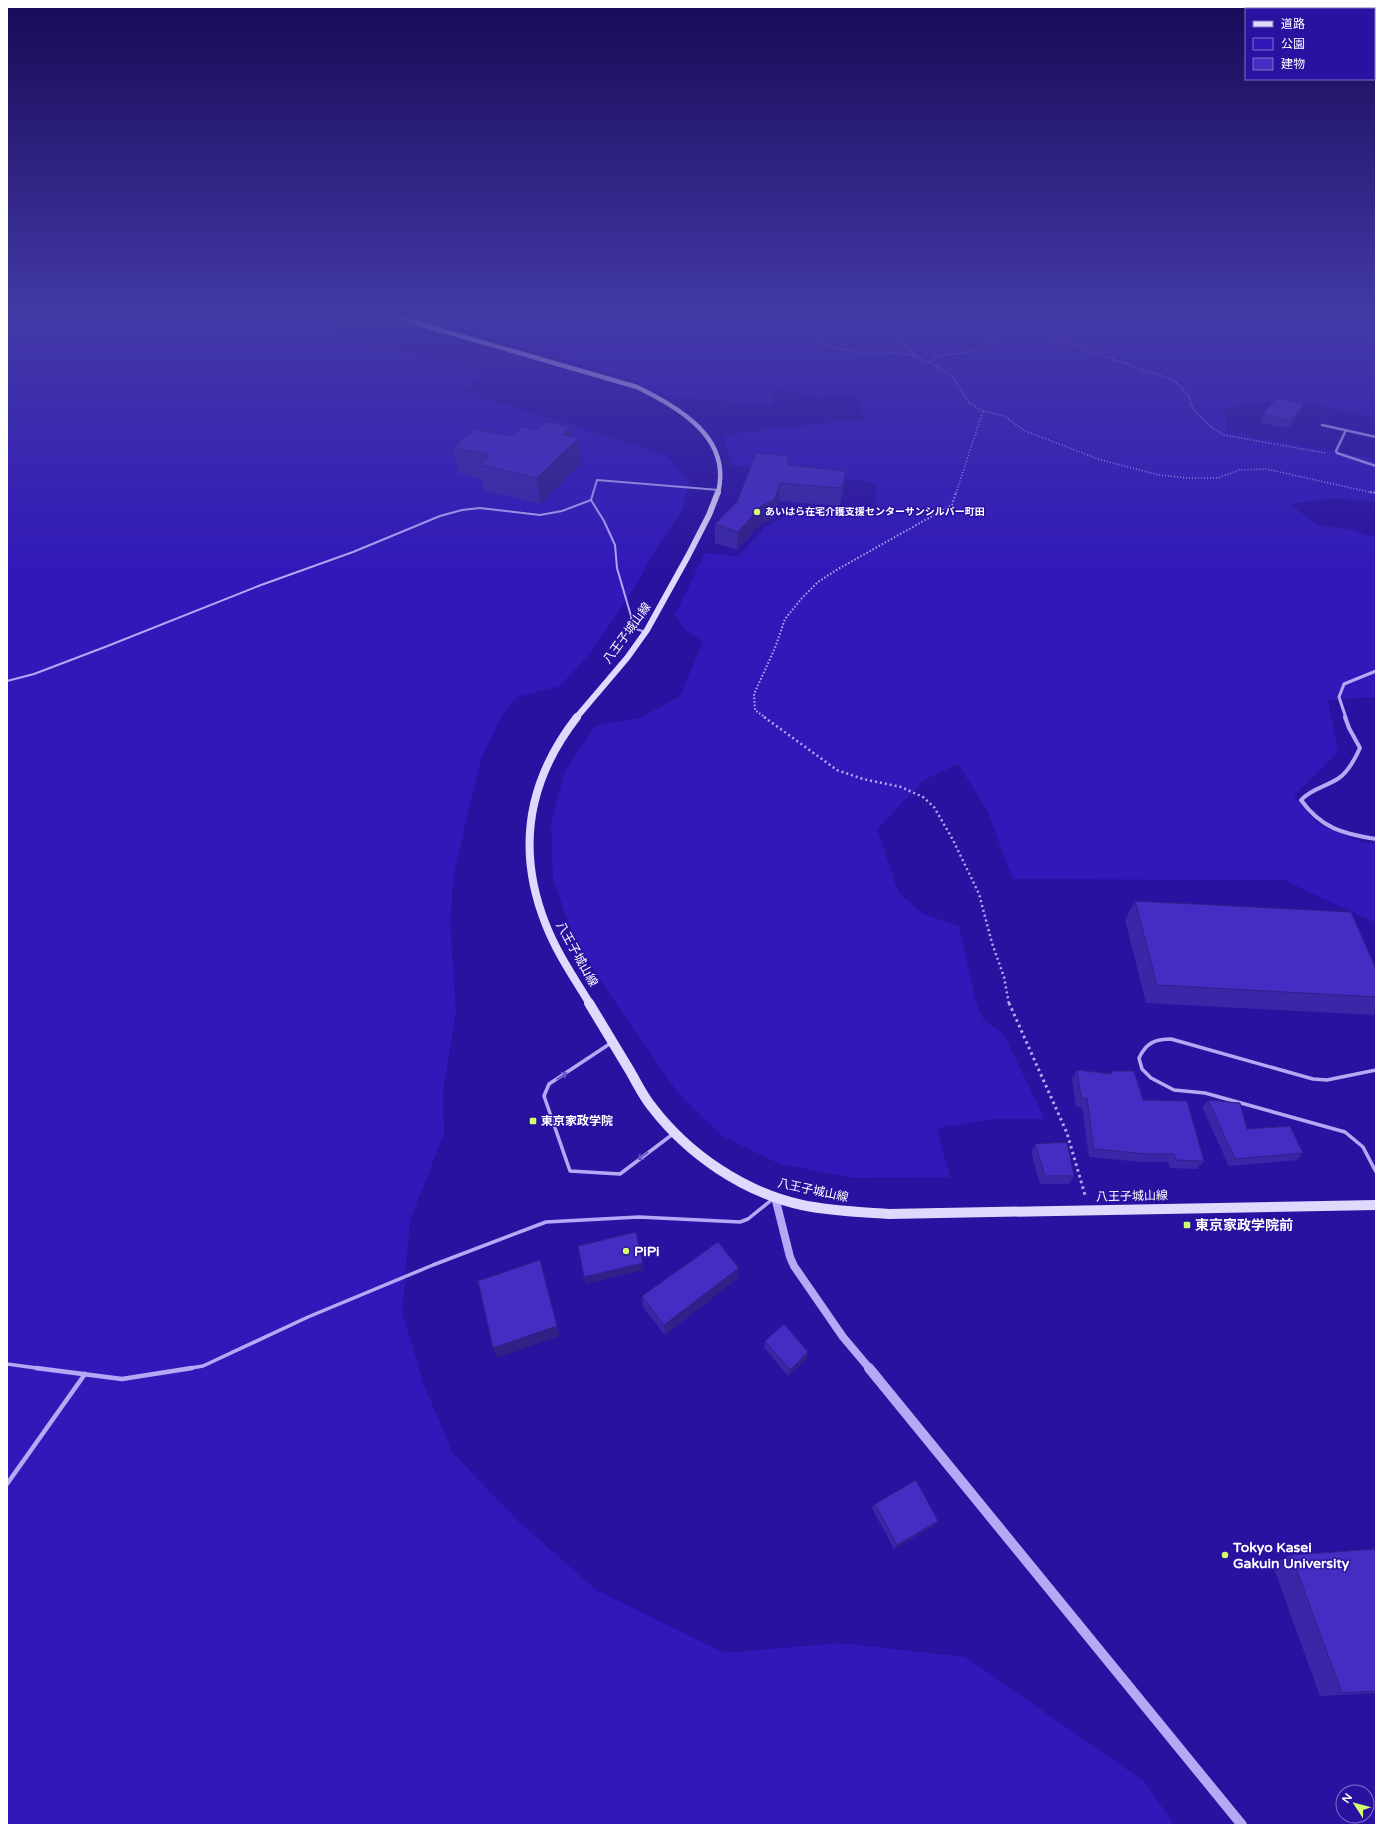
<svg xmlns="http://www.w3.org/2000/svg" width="1383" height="1832" font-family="'Varela Round','Noto Sans JP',sans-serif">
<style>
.green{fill:#3119b9}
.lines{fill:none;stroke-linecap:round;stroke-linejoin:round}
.path-far3{stroke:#b4a9f5;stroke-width:1.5;stroke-dasharray:1 2;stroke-linecap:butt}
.path-far2{stroke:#b4a9f5;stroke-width:2;stroke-dasharray:1.5 2;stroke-linecap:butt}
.path-far1{stroke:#b4a9f5;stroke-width:2.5;stroke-dasharray:2 3;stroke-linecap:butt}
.path{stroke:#b4a9f5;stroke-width:3;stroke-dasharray:2.5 3.5;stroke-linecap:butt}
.service-far2{stroke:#b4a9f5;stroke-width:2}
.service-far1{stroke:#b4a9f5;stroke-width:3.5}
.service{stroke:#b4a9f5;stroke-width:4.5}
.minor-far2{stroke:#b4a9f5;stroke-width:2.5}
.minor-far1{stroke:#b4a9f5;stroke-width:3}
.minor{stroke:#b4a9f5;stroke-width:4}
.tertiary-far1{stroke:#b4a9f5;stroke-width:8}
.tertiary{stroke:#b4a9f5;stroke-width:10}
.secondary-far3{stroke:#dfd9fd;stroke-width:4.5}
.secondary-far2{stroke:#dfd9fd;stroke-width:6}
.secondary-far1{stroke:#dfd9fd;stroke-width:8}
.secondary{stroke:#dfd9fd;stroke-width:10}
.wall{fill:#3a27a7}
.shaded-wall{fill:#302088}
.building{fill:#442dc2;stroke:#302088}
.oneway{stroke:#6856c6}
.poi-dot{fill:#d2ff6d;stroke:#29129f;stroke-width:1.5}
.labels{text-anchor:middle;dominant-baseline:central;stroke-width:3;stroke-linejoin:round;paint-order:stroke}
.far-poi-label{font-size:10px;font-weight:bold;fill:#fff;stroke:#29129f;text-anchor:start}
.street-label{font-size:12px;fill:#fff;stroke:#29129f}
.poi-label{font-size:12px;font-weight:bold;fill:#fff;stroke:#29129f;text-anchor:start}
.near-poi-label{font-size:14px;font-weight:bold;fill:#fff;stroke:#29129f;text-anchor:start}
</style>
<rect width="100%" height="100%" fill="#29129f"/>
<g class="green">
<polygon points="7,315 315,315 318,321 347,337 487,373 463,391 666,455 689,482 682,510 657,547 633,590 591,652 560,686 517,697 503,713 481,759 454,872 450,923 456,1011 443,1092 444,1134 410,1220 402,1312 424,1385 452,1452 518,1521 596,1590 724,1653 839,1643 965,1657 1145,1782 1174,1825 7,1825"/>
<polygon points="408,315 1376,315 1376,418 1318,405 1264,401 1225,409 1226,432 1376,459 1376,502 1334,498 1290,504 1317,525 1350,529 1376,538 1376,697 1328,700 1338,752 1294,795 1317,824 1364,843 1376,843 1376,923 1284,880 1013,879 986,808 958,764 924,780 877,829 898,892 923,914 959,926 976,1003 984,1020 1004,1035 1045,1119 992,1119 937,1128 950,1177 855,1178 780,1164 721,1135 678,1093 602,983 572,933 553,878 551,822 565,771 595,726 640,718 680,696 703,642 684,629 675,615 705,553 739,556 765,527 797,511 875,506 877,485 859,480 808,477 763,468 733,466 722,435 866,419 854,394 816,397 772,387 772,405 673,397 658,390 622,376"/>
</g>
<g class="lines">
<g class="path-far3">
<polyline points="813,315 809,330 814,338 829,346 855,352 887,352 911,355 930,362 952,376 969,403 983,411 1004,416 1025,431 1101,460 1159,475 1187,478 1218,478 1239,470 1266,469 1374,493"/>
<polyline points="907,315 910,319 899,326 892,336 916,355"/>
<polyline points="994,315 1050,337 1173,380 1188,395 1193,409 1211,427 1224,435 1325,453"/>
<polyline points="1288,315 1307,326 1338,331 1376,333"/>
<path d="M930 362C939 353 951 355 962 353 982 350 1000 334 1017 324"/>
<polyline points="956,493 983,411"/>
</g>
<g class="path-far2">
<polyline points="1370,492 1376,493"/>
<polyline points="766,718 755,710 754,694 775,648 785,619 802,598 818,582 838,569 952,505 956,492"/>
</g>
<polyline class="path-far1" points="764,717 837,770 863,779 901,787 923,797 934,807 953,840 979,894 992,943 1004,977 1009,1004"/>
<polyline class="path" points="1009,1003 1067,1133 1085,1195"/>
<g class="service-far2">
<polyline points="646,632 632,628 631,616 617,568 615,545 604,521 591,500 597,480 719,490"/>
<polyline points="7,681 34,674 105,647 261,585 353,552 440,516 462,510 480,508 540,515 562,511 591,500"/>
</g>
<g class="service-far1">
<polyline points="611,1043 549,1084 544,1096 570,1171 620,1174 673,1134"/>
<path d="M1376 1070 1327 1080 1313 1079 1171 1039C1155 1039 1146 1043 1139 1058L1142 1069 1151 1078 1174 1090 1205 1093 1345 1132 1363 1147 1376 1172"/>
<polyline points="7,1364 44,1369"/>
<polyline points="185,1369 203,1366 308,1317 433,1265 546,1222 639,1217 740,1222 748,1219 774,1198"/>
</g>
<g class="service">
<polyline points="36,1368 122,1379 192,1368"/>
<polyline points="7,1484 85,1374"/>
</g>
<g class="minor-far2">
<polyline points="1322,425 1376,437"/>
<polyline points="1346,430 1336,451 1337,453 1376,466"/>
</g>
<polyline class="minor-far1" points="1346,718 1339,697 1344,684 1376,671"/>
<path class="minor" d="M1345 717 1349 728 1360 748C1355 759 1349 771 1339 778 1326 787 1312 788 1301 800 1321 828 1343 834 1376 839"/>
<polyline class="tertiary-far1" points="775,1197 790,1257 794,1266 843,1337 870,1369"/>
<polyline class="tertiary" points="869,1368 1242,1825"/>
<path class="secondary-far3" d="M395 315 416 323 637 387C679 408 732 437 718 493"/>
<polyline class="secondary-far2" points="576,718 627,658 647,630 688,556 709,515 718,492"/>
<path class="secondary-far1" d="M577 717C528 780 516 850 546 925 557 953 574 978 590 1004"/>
<path class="secondary" d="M589 1003C603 1026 616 1048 630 1071 637 1083 643 1096 652 1107 688 1154 743 1192 802 1205 830 1211 860 1212 889 1214L1376 1205"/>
</g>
<g class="wall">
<polygon points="1301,411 1289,427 1280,427 1260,422 1263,414"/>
<polygon points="512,436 571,436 580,464 541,504 484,491 482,479 458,473 453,447"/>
<polygon points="789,456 788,465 846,471 844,489 840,506 779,501 773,519 760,525 737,550 715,543 715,524"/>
<polygon points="1135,901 1376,969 1376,1012 1373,1015 1146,1003 1125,920"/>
<polygon points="1077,1070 1109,1074 1111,1071 1143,1100 1204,1161 1197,1169 1170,1168 1168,1162 1141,1162 1089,1157 1082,1107 1076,1107 1072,1079"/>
<polygon points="1208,1100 1247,1129 1303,1153 1297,1160 1229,1166 1202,1107"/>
<polygon points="1035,1144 1074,1176 1069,1184 1040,1184 1031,1152"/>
<polygon points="738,1278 665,1335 643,1307 642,1296"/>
<polygon points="765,1341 807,1359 788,1376 764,1347"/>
<polygon points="875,1504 935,1525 894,1549 872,1508"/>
<polygon points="1376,1549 1376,1693 1320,1696 1272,1563 1291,1555"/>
<polygon points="1373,1786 1376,1786 1376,1793"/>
</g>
<g class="shaded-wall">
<polygon points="1304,404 1301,411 1289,427 1292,420"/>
<polygon points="570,427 571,444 578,438 580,464 541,504 537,478 562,435"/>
<polygon points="846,471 844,489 840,506 842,488"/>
<polygon points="780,483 779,501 773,519 760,525 737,550 738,532"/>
<polygon points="643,1263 644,1270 586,1284 584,1277"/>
<polygon points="739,1268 738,1278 665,1335 664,1325"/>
<polygon points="543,1271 560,1336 497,1358 493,1348"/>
<polygon points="808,1352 807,1359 788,1376 790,1370"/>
<polygon points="938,1521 935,1525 894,1549 897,1545"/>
</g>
<g class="building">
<polygon points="1277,397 1304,404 1292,420 1283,420 1263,414"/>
<polygon points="546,422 570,427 562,435 578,438 537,478 480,465 490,455 453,447 475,429 512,436 522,427 537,430"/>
<polygon points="756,453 789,456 787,465 846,471 842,488 780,483 774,500 761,506 738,532 715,524 737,502"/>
<polygon points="1135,901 1351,912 1376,969 1376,997 1157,985"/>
<polygon points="1077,1070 1112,1074 1111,1071 1134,1071 1143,1100 1187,1101 1204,1161 1176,1160 1174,1154 1147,1154 1094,1149 1087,1099 1081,1098"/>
<polygon points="1208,1100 1240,1103 1247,1129 1290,1126 1303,1153 1235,1159"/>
<polygon points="1067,1142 1074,1176 1045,1176 1035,1144"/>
<polygon points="636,1232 643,1263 584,1277 578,1246"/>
<polygon points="718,1242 739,1268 664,1325 642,1296"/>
<polygon points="540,1260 557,1326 493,1348 478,1281"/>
<polygon points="784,1324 808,1352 790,1370 765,1341"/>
<polygon points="916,1480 938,1521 897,1545 875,1504"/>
<polygon points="1376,1549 1376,1691 1342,1693 1291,1555"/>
</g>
<defs><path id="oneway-shaft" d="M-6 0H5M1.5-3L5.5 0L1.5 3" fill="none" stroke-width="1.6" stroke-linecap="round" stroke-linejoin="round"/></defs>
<g class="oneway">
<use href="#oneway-shaft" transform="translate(562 1076) rotate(-33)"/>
<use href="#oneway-shaft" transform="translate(643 1156) rotate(144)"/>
</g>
<linearGradient id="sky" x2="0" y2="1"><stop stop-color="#170a57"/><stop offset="0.55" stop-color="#4339a6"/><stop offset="1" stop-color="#4339a6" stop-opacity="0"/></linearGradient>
<rect width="1383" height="572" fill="url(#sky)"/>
<g class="poi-dot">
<circle cx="757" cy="512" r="4"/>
<rect x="529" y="1117" width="8" height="8" rx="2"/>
<rect x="1183" y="1221" width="8" height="8" rx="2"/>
<circle cx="626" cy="1251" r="4"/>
<circle cx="1225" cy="1555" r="4"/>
</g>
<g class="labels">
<g class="far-poi-label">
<text x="765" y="512">あいはら在宅介護支援センターサンシルバー町田</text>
</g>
<g class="street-label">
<text transform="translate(627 633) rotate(-54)">八王子城山線</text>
<text transform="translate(577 954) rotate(61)">八王子城山線</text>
<text transform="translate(813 1190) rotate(12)">八王子城山線</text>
<text transform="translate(1132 1196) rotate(-1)">八王子城山線</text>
</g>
<g class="poi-label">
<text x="541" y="1121">東京家政学院</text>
</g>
<g class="near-poi-label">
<text x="1195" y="1225">東京家政学院前</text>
<text x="634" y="1251">PiPi</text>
<text x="1233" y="1547">Tokyo Kasei<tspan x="1233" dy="16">Gakuin University</tspan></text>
</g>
</g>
<rect width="1383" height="1832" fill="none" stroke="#ffffff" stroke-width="16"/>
<rect x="1245" y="8" width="130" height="72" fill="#29129f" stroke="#7f71c5"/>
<rect x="1253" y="21" width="20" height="6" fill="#dfd9fd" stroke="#7f71c5"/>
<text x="1281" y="28" font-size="12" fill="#ffffff">道路</text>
<rect x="1253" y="38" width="20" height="12" fill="#3119b9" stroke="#7f71c5"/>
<text x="1281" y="48" font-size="12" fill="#ffffff">公園</text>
<rect x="1253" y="58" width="20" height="12" fill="#442dc2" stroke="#7f71c5"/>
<text x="1281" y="68" font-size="12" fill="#ffffff">建物</text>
<g transform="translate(1355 1804) rotate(306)"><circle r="19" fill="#29129f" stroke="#7f71c5"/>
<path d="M0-3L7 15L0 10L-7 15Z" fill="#d2ff6d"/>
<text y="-6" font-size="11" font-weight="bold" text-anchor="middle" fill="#ffffff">N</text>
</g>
</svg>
